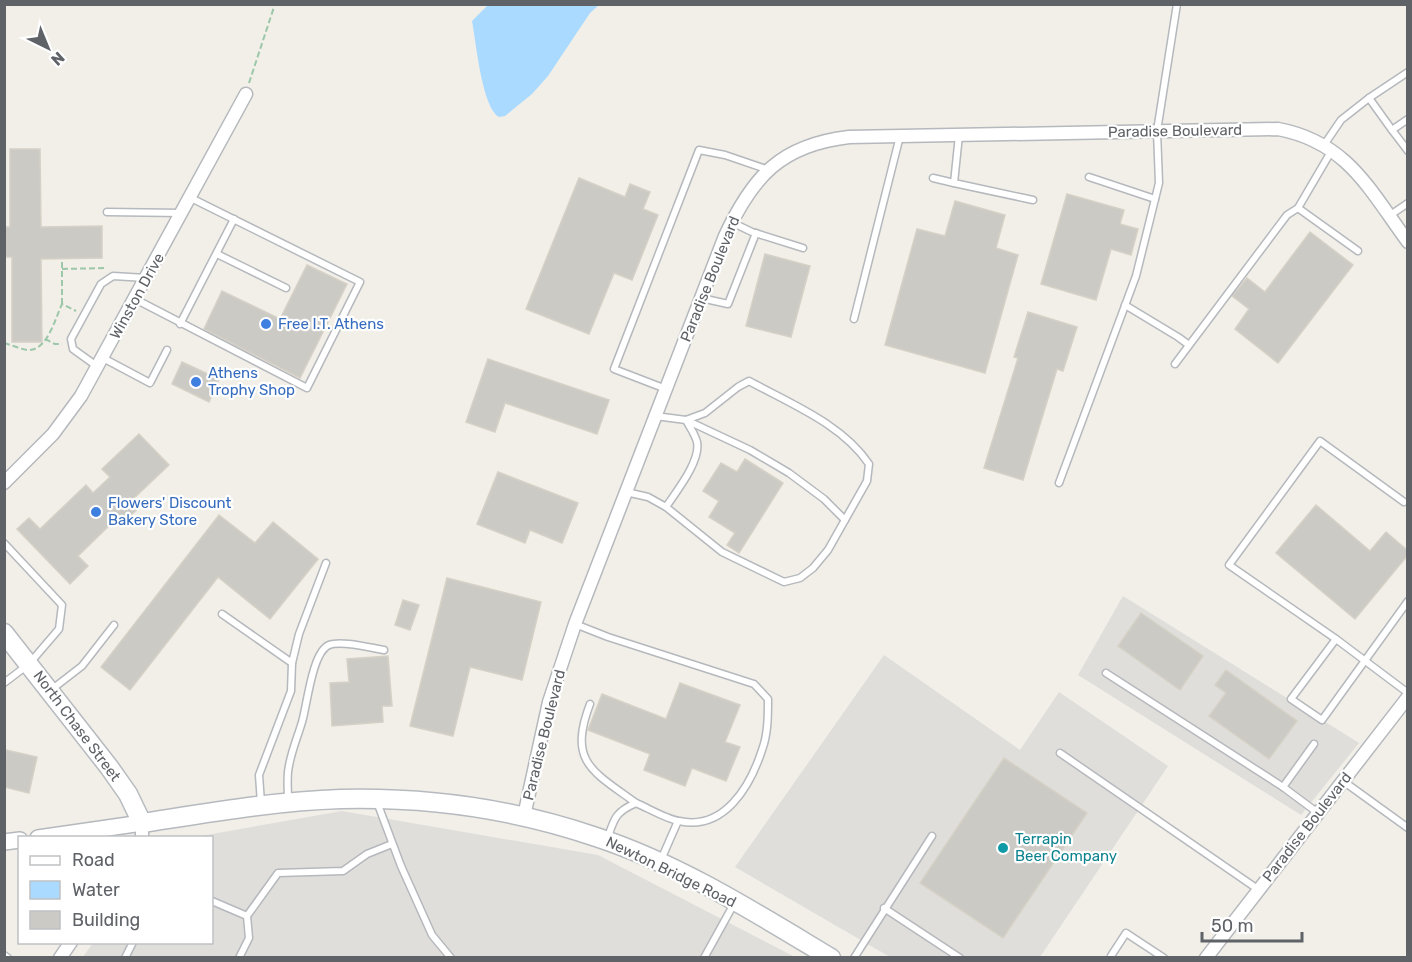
<svg xmlns="http://www.w3.org/2000/svg" width="1412" height="962" font-family="Rubik,sans-serif">
<style>
.industrial{fill:#e0deda}
.water{fill:#aadaff}
.building{fill:#cccac5;stroke:#d6d1c6;stroke-width:1.5}
.lines{fill:none;stroke-linecap:round;stroke-linejoin:round}
.service-casing{stroke:#b5b8bc;stroke-width:9}
.minor-casing{stroke:#b5b8bc;stroke-width:15}
.tertiary-casing{stroke:#b5b8bc;stroke-width:18}
.secondary-casing{stroke:#b6babf;stroke-width:21}
.path{stroke:#9cc7a9;stroke-width:2;stroke-dasharray:6 3;stroke-linecap:butt}
.service{stroke:#fff;stroke-width:6}
.minor{stroke:#fff;stroke-width:12}
.tertiary{stroke:#fff;stroke-width:15}
.secondary{stroke:#fff;stroke-width:18}
.shop-dot{fill:#3f7fe0;stroke:#fff;stroke-width:2}
.culture-dot{fill:#0f9aa8;stroke:#fff;stroke-width:2}
.labels{text-anchor:middle;dominant-baseline:central;stroke-width:4.5;stroke-linejoin:round;paint-order:stroke}
.street-label{font-size:15px;fill:#5f6368;stroke:#fff}
.shop-label{font-size:15px;fill:#366cbe;stroke:#fff;text-anchor:start}
.culture-label{font-size:15px;fill:#0d838f;stroke:#fff;text-anchor:start}
</style>
<rect width="100%" height="100%" fill="#f1efe8"/>
<g class="industrial">
<polygon points="1123,596 1359,743 1301,815 1078,675"/>
<polygon points="884,655 1020,750 1059,692 1168,766 1040,957 890,957 735,867"/>
<polygon points="342,811 598,855 795,957 82,958 93,943 212,942 212,838 195,837"/>
</g>
<path class="water" d="M488 5H599L590 13 548 76 532 94 505 116 499 117C482 107 476 42 472 21Z"/>
<g class="building">
<polygon points="10,149 40,149 41,227 102,226 102,258 41,259 42,342 12,342 12,257 4,257 4,227 10,227"/>
<polygon points="579,178 625,197 630,184 650,192 643,209 658,215 632,280 614,273 589,334 526,309"/>
<polygon points="1067,194 1124,210 1120,224 1138,229 1131,255 1111,249 1096,300 1041,284"/>
<polygon points="955,201 1005,215 996,248 1018,255 985,373 885,345 917,229 945,236"/>
<polygon points="1310,232 1353,265 1278,363 1235,329 1249,309 1232,296 1247,278 1265,292"/>
<polygon points="765,254 810,266 791,337 746,326"/>
<polygon points="307,265 347,284 300,378 204,329 222,291 280,319"/>
<polygon points="1028,312 1077,327 1063,371 1057,369 1023,480 984,468 1018,358 1014,357"/>
<polygon points="488,359 609,400 597,434 505,403 495,432 466,422"/>
<polygon points="182,362 219,379 209,402 172,384"/>
<polygon points="139,434 169,465 132,500 139,508 123,522 118,517 78,556 88,566 70,584 17,529 29,518 40,529 86,485 93,493 110,477 102,469"/>
<polygon points="745,459 783,483 739,553 727,545 735,533 709,517 719,501 703,491 721,463 737,472"/>
<polygon points="498,472 578,503 562,543 530,530 525,543 477,524"/>
<polygon points="1316,505 1370,551 1386,532 1407,550 1407,556 1355,619 1276,553"/>
<polygon points="219,515 255,543 273,522 318,559 270,619 218,577 130,690 101,667"/>
<polygon points="447,578 541,602 522,680 470,667 453,736 410,726"/>
<polygon points="403,600 419,605 410,630 395,625"/>
<polygon points="1141,613 1203,656 1180,690 1118,646"/>
<polygon points="388,656 392,706 382,706 383,722 332,726 330,683 349,682 347,659"/>
<polygon points="1226,670 1297,721 1269,759 1209,716 1226,693 1215,685"/>
<polygon points="680,683 740,705 725,742 740,747 726,781 692,768 685,786 644,770 650,754 588,730 602,694 666,719"/>
<polygon points="6,750 37,757 29,793 4,787"/>
<polygon points="1004,758 1087,813 1003,938 920,883"/>
</g>
<g class="lines">
<g class="service-casing">
<g id="service">
<polyline points="1369,98 1392,130"/>
<polyline points="1408,119 1392,130 1408,151"/>
<polyline points="959,135 954,183 1033,200"/>
<polyline points="1324,145 1341,120 1369,98 1408,72"/>
<polyline points="1089,177 1155,199"/>
<polyline points="933,178 954,183"/>
<polyline points="1298,208 1358,251"/>
<polyline points="107,212 182,213"/>
<polyline points="1389,216 1408,203"/>
<polyline points="731,222 752,232 803,248"/>
<polyline points="217,254 286,288"/>
<polyline points="701,298 728,304 756,233"/>
<polyline points="135,299 307,388 360,282 191,198"/>
<polyline points="1125,305 1178,337 1189,345"/>
<polyline points="854,319 900,136"/>
<polyline points="180,324 234,219"/>
<polyline points="103,358 150,383 167,350"/>
<polyline points="1175,364 1287,215 1298,208 1332,150"/>
<polyline points="98,367 73,349 71,339 101,284 113,276 146,278"/>
<polyline points="666,389 614,369 699,150 725,155 769,170"/>
<polyline points="655,416 686,420 750,450 789,473 824,499 845,520"/>
<polyline points="1059,483 1136,276 1159,183 1157,131 1177,4"/>
<path d="M626 492 648 497 666 507 722 552 784 582 800 578 813 568 828 550 867 481 869 464C842 424 791 404 749 381L738 387 705 413 686 420"/>
<path d="M666 507C676 492 701 461 697 442 695 434 689 426 686 420"/>
<polyline points="4,543 62,605 59,629 29,664 4,683"/>
<polyline points="1408,601 1322,720 1291,699 1336,639 1408,693"/>
<polyline points="222,614 292,663"/>
<path d="M575 624 608 637 754 684 768 699C768 716 768 734 762 750 750 787 724 831 679 821 666 819 648 808 636 803 615 812 614 819 607 840"/>
<polyline points="1336,639 1229,565 1320,441 1404,502"/>
<polyline points="1106,673 1283,787 1318,813"/>
<polyline points="51,690 82,666 114,625"/>
<path d="M590 704C568 762 592 771 636 803"/>
<polyline points="1060,753 1259,890"/>
<polyline points="1343,781 1408,828"/>
<polyline points="1283,787 1314,744"/>
<path d="M288 800C288 790 287 781 288 772 290 754 297 739 302 722 307 706 312 652 329 645 341 640 371 648 384 650"/>
<polyline points="377,802 401,866 432,935 451,958"/>
<polyline points="261,803 259,775 291,691 292,663 299,634 326,563"/>
<polyline points="660,862 678,821"/>
<polyline points="212,901 247,916"/>
<polyline points="884,908 960,958"/>
<polyline points="4,955 8,958"/>
<polyline points="1111,956 1126,933 1164,958"/>
<polyline points="125,958 133,942"/>
<polyline points="239,958 249,938 247,916 278,873 343,871 367,854 392,844"/>
<polyline points="704,958 735,902"/>
<polyline points="854,958 932,836"/>
</g>
</g>
<g class="minor-casing">
<g id="minor">
<polyline points="4,483 53,434 81,396 246,94"/>
<path d="M524 816 549 702 575 624 725 236C753 176 781 145 849 137L1278 129C1347 142 1369 189 1408 242"/>
<polyline points="142,838 142,823"/>
<polyline points="60,958 71,942"/>
<polyline points="1206,958 1408,697"/>
</g>
</g>
<g class="tertiary-casing">
<g id="tertiary">
<polyline points="38,838 142,823"/>
<polyline points="4,842 20,840"/>
</g>
</g>
<g class="secondary-casing">
<path id="secondary" d="M4 633 109 767 128 794 142 823C207 813 275 801 341 799 428 797 514 809 596 837 679 864 756 913 831 958"/>
</g>
<g class="path">
<polyline points="249,83 275,4"/>
<polyline points="62,269 107,268"/>
<polyline points="62,304 62,261"/>
<polyline points="45,339 55,344 62,344"/>
<path d="M4 343C12 345 20 349 27 350 47 352 55 319 62 304L76 311"/>
</g>
<use href="#service" class="service"/>
<use href="#minor" class="minor"/>
<use href="#tertiary" class="tertiary"/>
<use href="#secondary" class="secondary"/>
</g>
<g class="shop-dot">
<circle cx="266" cy="324" r="6"/>
<circle cx="196" cy="382" r="6"/>
<circle cx="96" cy="512" r="6"/>
</g>
<circle class="culture-dot" cx="1003" cy="848" r="6"/>
<g class="labels">
<g class="street-label">
<text transform="translate(1175 131) rotate(-1)">Paradise Boulevard</text>
<text transform="translate(710 279) rotate(-68)">Paradise Boulevard</text>
<text transform="translate(137 296) rotate(-61)">Winston Drive</text>
<text transform="translate(77 726) rotate(53)">North Chase Street</text>
<text transform="translate(544 735) rotate(-76)">Paradise Boulevard</text>
<text transform="translate(1307 827) rotate(-52)">Paradise Boulevard</text>
<text transform="translate(671 872) rotate(26)">Newton Bridge Road</text>
</g>
<g class="shop-label">
<text x="278" y="324">Free I.T. Athens</text>
<text x="208" y="373">Athens<tspan x="208" dy="17">Trophy Shop</tspan></text>
<text x="108" y="503">Flowers' Discount<tspan x="108" dy="17">Bakery Store</tspan></text>
</g>
<g class="culture-label">
<text x="1015" y="839">Terrapin<tspan x="1015" dy="17">Beer Company</tspan></text>
</g>
</g>
<rect width="1412" height="962" fill="none" stroke="#5f6368" stroke-width="12"/>
<rect x="18" y="836" width="195" height="108" fill="#ffffff" stroke="#bfc1c3" stroke-width="1.5"/>
<rect x="30" y="856" width="30" height="9" fill="#ffffff" stroke="#bfc1c3" stroke-width="1.5"/>
<text x="72" y="866" font-size="18" fill="#5f6368">Road</text>
<rect x="30" y="881" width="30" height="18" fill="#aadaff" stroke="#bfc1c3" stroke-width="1.5"/>
<text x="72" y="896" font-size="18" fill="#5f6368">Water</text>
<rect x="30" y="911" width="30" height="18" fill="#cccac5" stroke="#bfc1c3" stroke-width="1.5"/>
<text x="72" y="926" font-size="18" fill="#5f6368">Building</text>
<g transform="translate(48 48) rotate(137)" stroke="#ffffff" stroke-width="4.5" paint-order="stroke">
<path d="M0-4.5L10 22L0 15L-10 22Z" fill="#5f6368"/>
<text y="-9" font-size="16" font-weight="bold" text-anchor="middle" fill="#5f6368">N</text>
</g>
<path d="M1202 932v9h100v-9" fill="none" stroke="#5f6368" stroke-width="3"/>
<text x="1211" y="932" font-size="18" fill="#5f6368" stroke="#ffffff" stroke-width="4.5" paint-order="stroke">50 m</text>
</svg>
